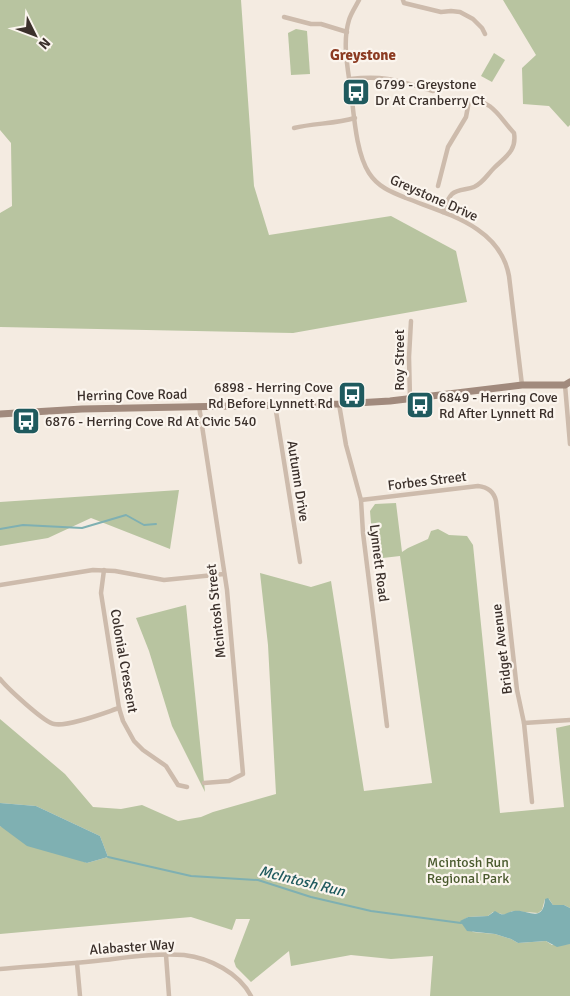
<svg xmlns="http://www.w3.org/2000/svg" width="570" height="996" font-family="Signika,sans-serif">
<style>
.green{fill:#b8c4a0}
.water{fill:#7fb0b2}
.lines{fill:none;stroke-linecap:round;stroke-linejoin:round}
.stream{stroke:#7fb0b2;stroke-width:2}
.street{stroke:#cdbbac;stroke-width:4.5}
.secondary{stroke:#a18a7d;stroke-width:7}
.labels{text-anchor:middle;dominant-baseline:central;stroke-width:4.5;stroke-linejoin:round;paint-order:stroke}
.poi-label{font-size:14px;fill:#3b302b;stroke:#fbf5ee;text-anchor:start}
.street-label{font-size:14px;fill:#3b302b;stroke:#fbf5ee}
.park-label{font-size:14px;fill:#4a5a2e;stroke:#fbf5ee}
.neighbourhood-label{font-size:15px;font-weight:bold;fill:#8c3b22;stroke:#fbf5ee}
.water-label{font-size:15px;font-style:italic;fill:#1f5a5e;stroke:#fbf5ee}
</style>
<rect width="100%" height="100%" fill="#f4ebe1"/>
<g class="green">
<polygon points="0,0 241,0 254,186 269,235 391,216 456,251 467,302 293,333 0,327 0,213 12,206 11,143 0,130"/>
<polygon points="503,0 570,0 570,125 568,127 549,106 523,104 522,68 536,55"/>
<polygon points="296,29 307,31 310,74 291,75 288,33"/>
<polygon points="494,53 505,60 492,82 481,76"/>
<polygon points="179,490 170,549 91,518 48,538 0,546 0,502"/>
<polygon points="396,503 402,552 408,548 428,539 431,531 438,529 449,535 467,536 473,545 500,813 564,807 556,728 570,725 570,908 564,905 553,905 549,899 545,899 542,910 538,913 512,911 506,915 493,912 488,916 468,917 462,921 473,932 495,934 511,939 518,943 546,941 552,945 570,944 570,996 430,996 433,956 391,959 351,955 291,966 289,951 251,982 236,967 234,961 250,919 236,919 232,930 191,917 0,934 0,826 87,863 108,857 100,836 36,806 0,803 0,719 65,774 93,807 121,809 142,805 178,821 201,817 213,812 276,794 268,645 260,573 311,587 331,581 364,791 432,783 400,556 374,559 370,511 375,504"/>
<polygon points="186,605 205,792 172,726 149,651 136,618"/>
</g>
<g class="water">
<polygon points="0,803 36,806 100,836 108,857 87,863 27,846 0,826"/>
<path d="M548 898 553 905H564L570 908V944L557 947 546 941 518 943 511 939 495 934 467 931 460 921 468 917 488 916 495 911C505 918 505 912 514 911 528 909 543 924 545 899Z"/>
</g>
<g class="lines">
<g class="stream">
<polyline points="0,529 23,525 82,528 126,515 144,525 156,524"/>
<polyline points="108,857 191,876 258,880 311,897 371,911 461,923"/>
</g>
<g class="street">
<path d="M359 0C356 6 351 13 349 20 342 43 348 69 351 92 354 115 356 153 369 173 378 187 391 192 406 198 446 214 500 226 509 276L522 385"/>
<polyline points="403,0 404,3 441,12 451,11 460,12 473,19 482,28 485,34"/>
<polyline points="284,17 311,24 321,24 347,32"/>
<path d="M350 79C386 75 399 81 433 91L447 84"/>
<path d="M294 128C314 123 335 124 355 118"/>
<path d="M438 186 448 147 466 117 469 101C491 98 500 118 514 133 517 151 505 157 494 168 487 175 483 183 474 187 467 190 458 189 452 194 447 199 445 206 443 212"/>
<polyline points="565,385 570,444"/>
<polyline points="410,399 409,357 411,321"/>
<polyline points="339,404 346,445 361,500 363,533 387,726"/>
<polyline points="275,405 300,562"/>
<polyline points="199,406 227,590 243,774 229,781 204,783"/>
<path d="M361 500 478 486C488 487 494 492 496 501L517 690 524 723 532 802"/>
<polyline points="104,570 101,593 119,708 123,721 134,741 143,750 166,766 178,785 187,787"/>
<polyline points="0,585 93,570 115,571 164,580 224,574"/>
<path d="M0 679C7 688 45 723 54 724 68 727 104 713 119 708"/>
<polyline points="524,723 570,720"/>
<polyline points="166,955 169,996"/>
<polyline points="77,963 80,996"/>
<path d="M0 969C35 966 69 964 104 960 130 957 158 953 184 955 210 958 239 973 251 996"/>
</g>
<polyline class="secondary" points="0,414 82,409 339,404 390,401 522,385 565,385 570,382"/>
</g>
<defs>
<g id="bus-square" transform="scale(1.4375)"><rect x="-9" y="-9" width="18" height="18" rx="4" fill="#1f5a5e" stroke="#fbf5ee"/><path d="M-5-6H5V4H4V6H2V4H-2V6H-4V4H-5ZM-3.5-4V0h7V-4ZM-3.5 1.2v1.5H-2V1.2ZM2 1.2v1.5H3.5V1.2Z" fill="#fff"/></g>
</defs>
<g fill-rule="evenodd">
<use href="#bus-square" x="356" y="92"/>
<use href="#bus-square" x="352" y="395"/>
<use href="#bus-square" x="420" y="405"/>
<use href="#bus-square" x="26" y="421"/>
</g>
<g class="labels">
<g class="poi-label">
<text x="375" y="84">6799 - Greystone<tspan x="375" dy="16">Dr At Cranberry Ct</tspan></text>
<text x="333" y="387" text-anchor="end">6898 - Herring Cove<tspan x="333" dy="16">Rd Before Lynnett Rd</tspan></text>
<text x="439" y="397">6849 - Herring Cove<tspan x="439" dy="16">Rd After Lynnett Rd</tspan></text>
<text x="45" y="421">6876 - Herring Cove Rd At Civic 540</text>
</g>
<g class="street-label">
<text transform="translate(434 198) rotate(24)">Greystone Drive</text>
<text transform="translate(399 360) rotate(-90)">Roy Street</text>
<text transform="translate(132 395) rotate(-1)">Herring Cove Road</text>
<text transform="translate(298 481) rotate(81)">Autumn Drive</text>
<text transform="translate(427 481) rotate(-7)">Forbes Street</text>
<text transform="translate(379 563) rotate(83)">Lynnett Road</text>
<text transform="translate(216 611) rotate(-96)">Mcintosh Street</text>
<text transform="translate(502 649) rotate(-97)">Bridget Avenue</text>
<text transform="translate(124 661) rotate(80)">Colonial Crescent</text>
<text transform="translate(132 947) rotate(-4)">Alabaster Way</text>
</g>
<g class="park-label">
<text x="468" y="862">Mcintosh Run<tspan x="468" dy="16">Regional Park</tspan></text>
</g>
<g class="neighbourhood-label">
<text x="363" y="55">Greystone</text>
</g>
<g class="water-label">
<text transform="translate(302 881) rotate(14)">McIntosh Run</text>
</g>
</g>
<g transform="translate(35 35) rotate(132)" stroke="#fbf5ee" stroke-width="4" paint-order="stroke">
<path d="M0-4L9 19L0 12L-9 19Z" fill="#3b302b"/>
<text y="-8" font-size="14" font-weight="bold" text-anchor="middle" fill="#3b302b">N</text>
</g>
</svg>
